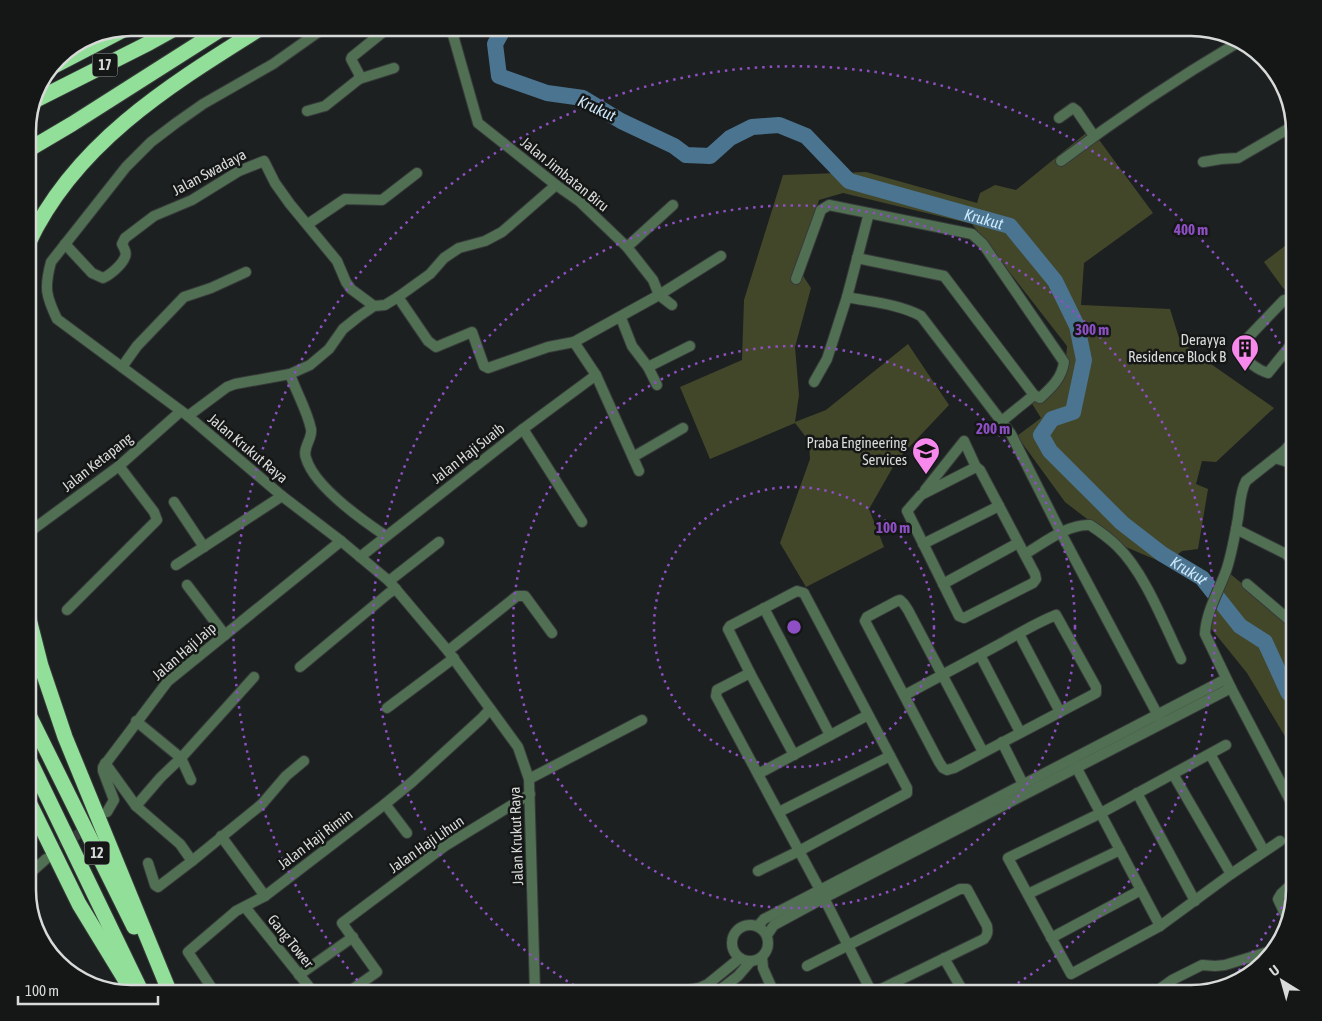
<svg xmlns="http://www.w3.org/2000/svg" width="1322" height="1021" font-family="'Asap Condensed',sans-serif">
<style>
.green{fill:#43472a}
.lines{fill:none;stroke-linecap:round;stroke-linejoin:round}
.river{stroke:#4b7490;stroke-width:16}
.minor-tunnel{stroke:#393c3c;stroke-width:10;stroke-dasharray:10 5;stroke-linecap:butt}
.minor-casing{stroke:#373a3a;stroke-width:12}
.tertiary-casing{stroke:#373a3a;stroke-width:12}
.motorway-casing{stroke:#373a3a;stroke-width:17}
.minor{stroke:#516f53;stroke-width:10}
.tertiary{stroke:#516f53;stroke-width:10}
.motorway{stroke:#92df99;stroke-width:15}
.ring{fill:none;stroke:#8e4fc4;stroke-width:2.5;stroke-dasharray:2.5 5}
.labels{text-anchor:middle;dominant-baseline:central;stroke-width:5;stroke-linejoin:round;paint-order:stroke}
.shield{fill:#141716;stroke:#9da09e;stroke-width:1}
.shield-label{font-size:14px;font-weight:bold;fill:#d8dad9}
.street-label{font-size:15px;fill:#d8dad9;stroke:#141716}
.poi-label{font-size:15px;fill:#d8dad9;stroke:#141716;text-anchor:end}
.water-label{font-size:16px;font-style:italic;fill:#cde8fa;stroke:#141716}
.rim{fill:none;stroke:#d8dad9;stroke-width:2.5}
.centre{fill:#8e4fc4;stroke:#141716;stroke-width:2.5}
.ring-label{font-size:15px;text-anchor:middle;font-weight:bold;fill:#8e4fc4;stroke:#141716;stroke-width:5;stroke-linejoin:round;paint-order:stroke}
</style>
<rect width="100%" height="100%" fill="#1d2020"/>
<g class="green">
<polygon points="1091,129 1153,213 1084,263 1081,305 1170,309 1180,341 1208,362 1274,408 1216,462 1202,461 1196,484 1208,489 1198,549 1182,551 1166,564 1121,545 1065,502 1017,436 1041,418 1031,402 1065,370 1067,346 972,224 843,193 819,200 798,268 811,288 795,347 799,395 795,422 826,410 908,344 949,405 897,460 869,509 884,547 806,587 780,543 810,459 809,441 795,423 710,459 680,387 742,360 744,300 783,175 866,172 977,203 980,193 995,185 1016,190"/>
<polygon points="1294,239 1294,295 1283,288 1264,262"/>
<polygon points="1228,572 1279,614 1291,628 1294,657 1294,732 1286,738 1247,673 1209,626"/>
</g>
<g class="lines">
<path class="river" id="s1" d="M504 28 495 44 499 76 547 93 583 98 621 121 674 146 686 155 710 156 730 138 752 127 779 125 806 136 849 181 1010 226 1055 281 1077 326 1084 360 1073 412 1052 419 1041 435 1050 451 1122 523 1162 554 1202 578 1240 626 1265 642 1288 692 1294 699"/>
<polyline class="minor-tunnel" points="50,856 90,825"/>
<g class="minor-casing">
<g id="minor">
<polyline points="451,28 478,123 556,185 579,201 627,247 653,280 659,295 574,342 596,375 639,471"/>
<polyline points="359,79 394,68"/>
<polyline points="307,111 325,106 359,79 359,74 351,59 352,57 388,28"/>
<polyline points="1059,118 1073,108 1077,111 1094,136"/>
<path d="M1061 161C1118 118 1176 79 1237 43"/>
<polyline points="1203,162 1221,159 1238,158 1293,126"/>
<polyline points="308,224 345,199 382,200 417,173"/>
<path d="M65 244 92 273 103 278C110 275 122 265 125 257 127 253 124 248 122 244L125 238 154 216 192 200 239 171 264 161 275 183 290 204 337 261 346 282 351 289 374 306"/>
<polyline points="627,247 673,205"/>
<path d="M796 279 821 210 829 205 972 234 983 244 1064 362C1062 378 1051 388 1040 398L1034 395 944 276 857 258"/>
<polyline points="398,297 428,341 436,347 472,332 484,366 488,368 548,347 574,342"/>
<path d="M847 297C871 302 899 304 921 316L1011 434 1061 533 1162 723"/>
<polyline points="672,305 659,295 721,256"/>
<path d="M1294 307 1289 301 1284 300 1237 349C1245 359 1257 370 1268 373L1294 341"/>
<polyline points="621,318 632,346 648,367 657,385"/>
<polyline points="122,367 137,346 184,297 211,288 246,272"/>
<polyline points="648,367 690,346"/>
<path d="M290 374C296 392 307 410 311 429 313 438 302 448 306 458 314 486 362 520 386 536"/>
<polyline points="814,382 827,359 847,297 869,213"/>
<polyline points="188,416 227,387 235,384 290,374 310,365 329,349 343,329 358,317 374,306 385,305 398,297 430,274 444,258 459,248 485,241 502,232 556,185"/>
<polyline points="1002,421 1034,395"/>
<polyline points="523,429 582,522"/>
<path d="M1294 440 1284 451 1246 481C1240 492 1240 506 1238 518 1235 535 1232 552 1227 568 1220 589 1206 611 1205 634L1231 688 1294 808"/>
<polyline points="633,457 683,428"/>
<polyline points="1275,458 1294,464"/>
<polygon points="976,467 980,470 1035,574 1036,579 1033,583 964,618 959,616 907,511 921,495"/>
<polyline points="925,490 964,441 976,467"/>
<polyline points="174,502 204,547"/>
<polyline points="1236,529 1286,554 1294,562"/>
<polyline points="28,533 119,466 181,411"/>
<polyline points="923,544 999,506"/>
<path d="M1025 554C1044 543 1067 524 1090 525 1099 531 1109 538 1117 546 1145 573 1164 624 1181 659"/>
<polyline points="360,557 523,429 596,375"/>
<polyline points="176,565 282,496"/>
<polyline points="389,581 439,542"/>
<polyline points="943,584 1018,543"/>
<polyline points="1247,584 1294,624"/>
<polyline points="187,585 225,635"/>
<polyline points="764,608 830,735"/>
<polyline points="67,610 157,520 154,512 119,466"/>
<polyline points="1019,634 1060,712"/>
<polyline points="448,651 517,596 525,596 552,633"/>
<polyline points="980,655 1020,732"/>
<polyline points="300,667 389,593 396,589"/>
<polyline points="750,673 717,690 716,696 820,890"/>
<polyline points="254,677 181,758 161,777 136,806 180,844 192,861 262,804 286,776 304,761"/>
<path d="M905 695C937 678 968 661 1000 644 1018 634 1036 623 1056 615L1096 687V693L954 768 947 770 943 768 939 762 865 621 867 617 897 601 900 600 904 604 908 610 983 752"/>
<polyline points="387,708 454,658"/>
<polyline points="136,721 181,758 191,780"/>
<polyline points="1002,742 1026,790"/>
<polyline points="1210,754 1264,851"/>
<polyline points="105,763 136,806"/>
<polyline points="1074,763 1160,926"/>
<polyline points="758,774 868,715"/>
<polyline points="1173,774 1231,874 1160,926 1071,974 1008,858 1101,813 1226,745"/>
<polyline points="529,779 642,720"/>
<polyline points="1137,793 1195,901"/>
<polyline points="385,804 407,833"/>
<polyline points="107,812 114,800 103,771 103,767 168,681 341,541"/>
<polyline points="779,812 890,756"/>
<polyline points="221,836 265,896"/>
<polyline points="148,863 155,885 158,887 192,861"/>
<polyline points="758,871 799,851 907,793 907,788 805,595 804,593 797,591 730,626 728,629 750,673 794,755"/>
<polyline points="1231,874 1280,841"/>
<polyline points="28,875 46,859"/>
<polyline points="1028,894 1120,850"/>
<polyline points="824,898 872,993"/>
<polyline points="245,907 314,993"/>
<polyline points="1286,916 1278,899 1281,894 1294,882"/>
<circle cx="750" cy="943" r="18"/>
<polyline points="758,926 764,919 820,890 1226,679"/>
<polyline points="767,935 774,925 824,898 1231,688"/>
<polyline points="1051,938 1141,890"/>
<polyline points="762,957 763,968 774,993"/>
<polyline points="944,958 964,993"/>
<path d="M807 966 960 889H967L987 926C988 932 988 934 984 939L873 993"/>
<polyline points="299,975 353,937"/>
<polyline points="215,993 188,952 236,911 265,896 385,804 412,782 482,718 490,709"/>
<polyline points="347,993 377,972 342,923 445,846 530,794"/>
<polyline points="672,993 699,988 708,984 740,958"/>
<polyline points="716,993 738,976 750,962"/>
<polyline points="736,993 771,988"/>
<polyline points="1074,993 1075,993"/>
<polyline points="1154,993 1172,980 1202,965 1215,966 1225,965 1274,950"/>
</g>
</g>
<g class="tertiary-casing">
<path id="tertiary" d="M324 28 273 64 203 104 176 123 151 142 126 167 51 262C44 288 46 296 57 319L188 416 282 496 341 541 389 581 448 651 518 747 529 779 535 993"/>
</g>
<g class="motorway-casing">
<g id="motorway">
<polyline points="52,67 127,28"/>
<polyline points="34,101 149,43 176,28"/>
<polyline points="28,150 72,124 223,28"/>
<path d="M28 244C75 143 170 85 261 28"/>
<polyline points="28,615 41,666 65,737 170,993"/>
<polyline points="28,713 134,927"/>
<polyline points="28,757 142,993"/>
<polyline points="28,800 79,904 129,986"/>
</g>
</g>
<use href="#minor" class="minor"/>
<use href="#tertiary" class="tertiary"/>
<use href="#motorway" class="motorway"/>
</g>
<g class="ring">
<circle cx="794" cy="627" r="140"/>
<circle cx="794" cy="627" r="281"/>
<path d="M587 993A421 421 0 1 1 1001 993"/>
<path d="M1293 887A562 562 0 0 1 1228 984M367 992A562 562 0 1 1 1293 367"/>
</g>
<defs>
<g id="building-pin" transform="scale(1.4375)"><path d="M0 17L-7.5 6A9.5 9.5 0 1 1 7.5 6Z" fill="#f788ec" stroke="#141716"/><path d="M-4-6H4V6H1V3H-1V6H-4ZM-2.5-4.3h1.7v1.8h-1.7ZM.8-4.3h1.7v1.8H.8ZM-2.5-1h1.7V.8h-1.7ZM.8-1h1.7V.8H.8Z" fill="#111"/></g>
<g id="university-pin" transform="scale(1.4375)"><path d="M0 17L-7.5 6A9.5 9.5 0 1 1 7.5 6Z" fill="#f788ec" stroke="#141716"/><path d="M0-5L7-2L0 1L-7-2ZM-4 1L0 2.5L4 1V4Q0 6-4 4Z" fill="#111"/></g>
</defs>
<g fill-rule="evenodd">
<use href="#building-pin" x="1245" y="348"/>
<use href="#university-pin" x="926" y="451"/>
</g>
<g class="labels">
<g class="shield">
<rect x="92.5" y="53.5" width="25" height="23" rx="4"/>
<rect x="84.5" y="841.5" width="25" height="23" rx="4"/>
</g>
<g class="shield-label">
<text x="105" y="65">17</text>
<text x="97" y="853">12</text>
</g>
<g class="street-label">
<text transform="translate(209 172) rotate(-28)">Jalan Swadaya</text>
<text transform="translate(565 174) rotate(39)">Jalan Jimbatan Biru</text>
<text transform="translate(248 448) rotate(40)">Jalan Krukut Raya</text>
<text transform="translate(468 453) rotate(-38)">Jalan Haji Suaib</text>
<text transform="translate(97 462) rotate(-38)">Jalan Ketapang</text>
<text transform="translate(184 651) rotate(-41)">Jalan Haji Jaip</text>
<text transform="translate(516 836) rotate(-92)">Jalan Krukut Raya</text>
<text transform="translate(315 839) rotate(-37)">Jalan Haji Rimin</text>
<text transform="translate(426 844) rotate(-35)">Jalan Haji Lihun</text>
<text transform="translate(291 941) rotate(51)">Gang Tower</text>
</g>
<g class="poi-label">
<text x="1226" y="339">Derayya<tspan x="1226" dy="17">Residence Block B</tspan></text>
<text x="907" y="442">Praba Engineering<tspan x="907" dy="17">Services</tspan></text>
</g>
<g class="water-label">
<text transform="translate(597 108) rotate(25)">Krukut</text>
<text stroke="none"><textPath href="#s1" startOffset="590">Krukut</textPath></text>
<text stroke="none"><textPath href="#s1" startOffset="1070">Krukut</textPath></text>
</g>
</g>
<path d="M0 0H1322V1021H0ZM131 36H1191A95 95 0 0 1 1286 131V890A95 95 0 0 1 1191 985H131A95 95 0 0 1 36 890V131A95 95 0 0 1 131 36Z" fill="#141716" fill-rule="evenodd"/>
<path class="rim" d="M131 36H1191A95 95 0 0 1 1286 131V890A95 95 0 0 1 1191 985H131A95 95 0 0 1 36 890V131A95 95 0 0 1 131 36Z"/>
<circle cx="794" cy="627" r="8" class="centre"/>
<g class="ring-label">
<text x="1191" y="235">400 m</text>
<text x="1092" y="335">300 m</text>
<text x="993" y="434">200 m</text>
<text x="893" y="533">100 m</text>
</g>
<g transform="translate(1282 981) rotate(323)" stroke="#141716" stroke-width="4" paint-order="stroke">
<path d="M0-4L9 19L0 12L-9 19Z" fill="#d8dad9"/>
<text y="-8" font-size="14" font-weight="bold" text-anchor="middle" fill="#d8dad9">U</text>
</g>
<path d="M18 996v8h140v-8" fill="none" stroke="#d8dad9" stroke-width="2.5"/>
<text x="25" y="996" font-size="15" fill="#d8dad9" stroke="#141716" stroke-width="4" paint-order="stroke">100 m</text>
</svg>
